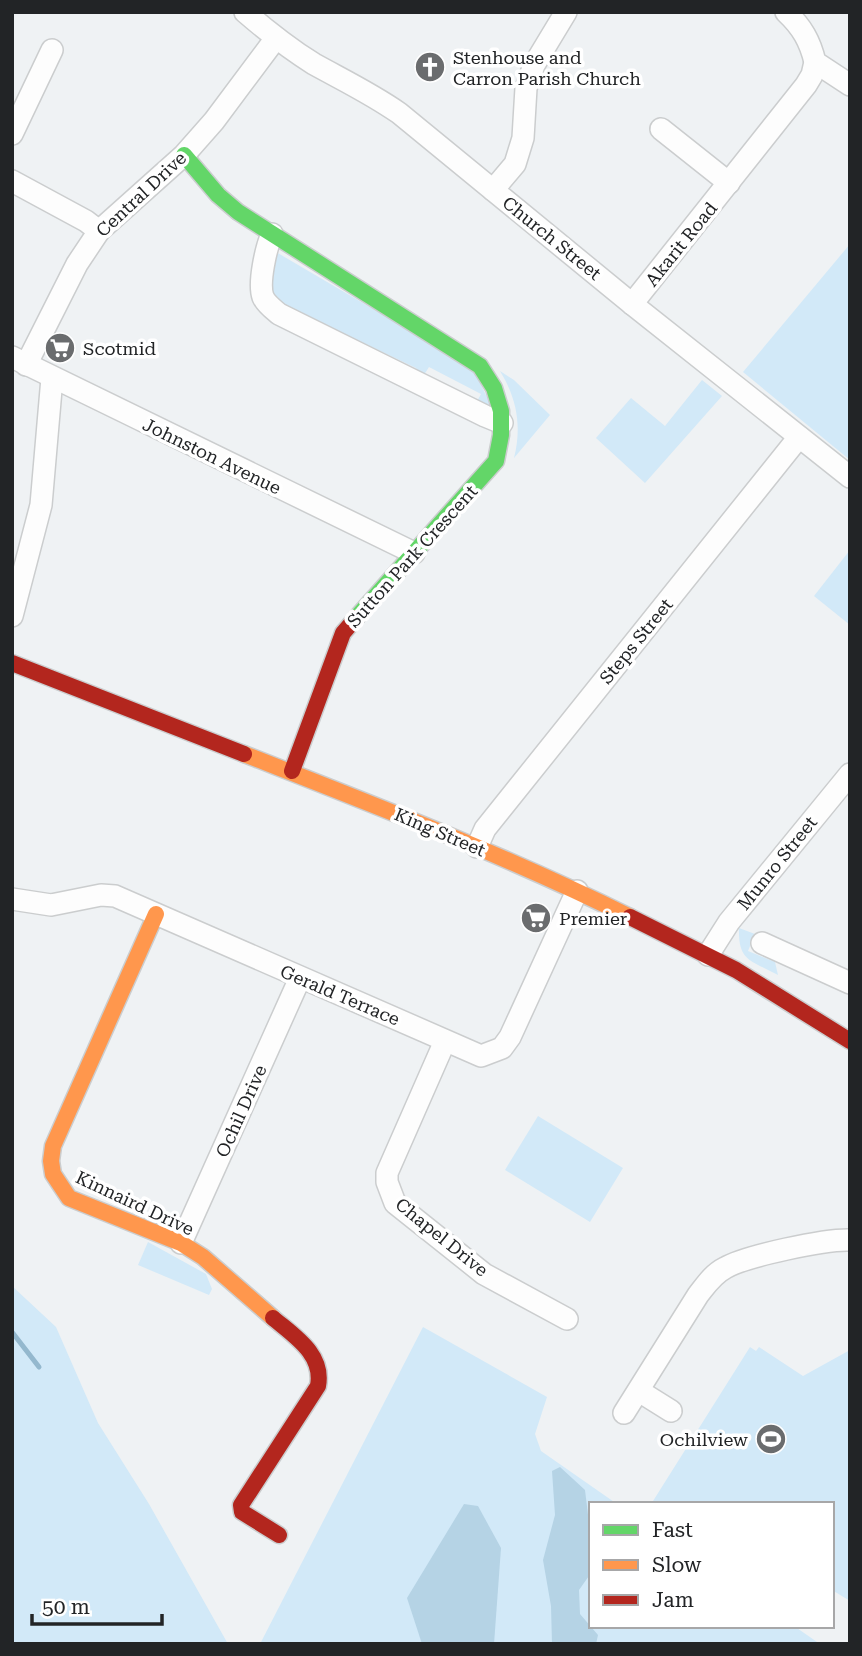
<svg xmlns="http://www.w3.org/2000/svg" width="862" height="1656" font-family="'Roboto Serif',serif">
<style>
.green{fill:#d2e9f8}
.forest{fill:#b5d3e5}
.lines{fill:none;stroke-linecap:round;stroke-linejoin:round}
.stream{stroke:#94b8ce;stroke-width:5}
.street-casing{stroke:#cbcdce;stroke-width:24}
.fast-casing{stroke:#cbcdce;stroke-width:19}
.slow-casing{stroke:#cbcdce;stroke-width:19}
.jam-casing{stroke:#cbcdce;stroke-width:19}
.street{stroke:#fdfdfd;stroke-width:21}
.fast{stroke:#63d668;stroke-width:16}
.slow{stroke:#ff974d;stroke-width:16}
.jam{stroke:#b3261e;stroke-width:16}
.labels{text-anchor:middle;dominant-baseline:central;stroke-width:7;stroke-linejoin:round;paint-order:stroke}
.poi-label{font-size:18px;fill:#222426;stroke:#fff;text-anchor:start}
.street-label{font-size:18px;fill:#222426;stroke:#fff}
</style>
<rect width="100%" height="100%" fill="#eff2f4"/>
<g class="green">
<polygon points="850,244 850,460 743,372"/>
<polygon points="276,252 472,367 493,409 475,405 481,394 429,367 422,378 416,368 273,300 270,262"/>
<path d="M500 371 514 380 550 415 514 458C522 426 517 399 500 371Z"/>
<polygon points="702,380 722,396 645,483 596,438 631,398 665,426"/>
<polygon points="850,550 850,625 814,596"/>
<path d="M739 928 755 934 748 951 775 962 778 975C751 960 738 962 739 928Z"/>
<polygon points="538,1116 623,1168 590,1222 505,1170"/>
<polygon points="148,1242 206,1274 212,1289 209,1295 138,1265"/>
<polygon points="12,1286 56,1327 98,1423 149,1504 228,1644 12,1644"/>
<polygon points="423,1327 547,1397 535,1434 541,1451 617,1504 591,1504 591,1626 794,1626 820,1644 260,1644"/>
<polygon points="750,1347 756,1351 759,1347 803,1376 850,1350 850,1601 832,1590 832,1504 656,1504 653,1501"/>
</g>
<g class="forest">
<polygon points="560,1467 585,1490 591,1539 591,1573 579,1590 580,1614 598,1635 596,1644 552,1644 551,1606 543,1560 555,1515 552,1471"/>
<polygon points="464,1504 478,1506 501,1548 494,1644 422,1644 407,1598"/>
</g>
<g class="lines">
<polyline class="stream" points="12,1332 39,1367"/>
<g class="street-casing">
<g id="street">
<path d="M245 12C267 31 290 49 314 64 343 80 372 94 399 113L632 304 850 477"/>
<path d="M786 12C802 27 810 41 815 62L850 85"/>
<polyline points="661,129 729,183"/>
<polyline points="12,134 52,50"/>
<polyline points="12,181 86,221 99,231"/>
<polyline points="493,190 515,164 523,138 526,88 534,65 566,12"/>
<path d="M272 234C266 248 258 283 263 297 266 304 273 309 279 314L485 416 502 423"/>
<polyline points="632,304 806,85 812,75 815,62"/>
<polyline points="12,357 414,553"/>
<polyline points="26,365 77,264 99,231 184,155 214,121 276,38"/>
<polyline points="12,616 41,505 52,378"/>
<polyline points="477,847 485,829 799,437"/>
<polyline points="12,899 51,905 101,895 115,896 481,1056 502,1048 510,1037 577,891"/>
<polyline points="762,943 850,983"/>
<polyline points="708,955 729,922 850,774"/>
<polyline points="445,1041 387,1173 387,1182 395,1203 484,1274 567,1319"/>
<polyline points="181,1243 300,978"/>
<polyline points="639,1391 671,1411"/>
<path d="M624 1413 698 1295C706 1285 713 1274 725 1268 745 1256 826 1239 850 1240"/>
</g>
</g>
<g class="fast-casing">
<polyline id="fast" points="184,155 218,195 238,212 480,366 494,388 501,411 501,435 496,461 356,618"/>
</g>
<g class="slow-casing">
<g id="slow">
<path d="M244 754C374 805 505 855 630 917"/>
<polyline points="156,914 53,1146 51,1161 53,1174 69,1198 181,1243 203,1257 273,1318"/>
</g>
</g>
<g class="jam-casing">
<g id="jam">
<polyline points="12,663 244,754"/>
<polyline points="292,771 343,633 356,618"/>
<polyline points="630,917 736,970 850,1041"/>
<path d="M273 1318C294 1336 324 1354 318 1386L241 1505 242 1512 279 1535"/>
</g>
</g>
<use href="#street" class="street"/>
<use href="#fast" class="fast"/>
<use href="#slow" class="slow"/>
<use href="#jam" class="jam"/>
</g>
<defs>
<g id="church-disc" transform="scale(1.575)"><circle r="9.5" fill="#6a6c6e" stroke="#fff"/><path d="M-1.2-6h2.4v3.5h3.3v2.4h-3.3V6h-2.4V-.1h-3.3v-2.4h3.3Z" fill="#fff"/></g>
<g id="supermarket-disc" transform="scale(1.575)"><circle r="9.5" fill="#6a6c6e" stroke="#fff"/><path d="M-6-5.5h2.5l.6 2H6L4.5 2H-2.5L-4.4-4H-6ZM-1.5 3.2a1.3 1.3 0 1 0 .1 0ZM3 3.2a1.3 1.3 0 1 0 .1 0Z" fill="#fff"/></g>
<g id="stadium-disc" transform="scale(1.575)"><circle r="9.5" fill="#6a6c6e" stroke="#fff"/><path d="M0-5a6.5 5 0 1 0 0 10a6.5 5 0 1 0 0-10ZM-3.5-1.8h7v3.6h-7Z" fill="#fff"/></g>
</defs>
<g fill-rule="evenodd">
<use href="#church-disc" x="430" y="67"/>
<use href="#supermarket-disc" x="60" y="348"/>
<use href="#supermarket-disc" x="536" y="918"/>
<use href="#stadium-disc" x="771" y="1439"/>
</g>
<g class="labels">
<g class="poi-label">
<text x="453" y="57">Stenhouse and<tspan x="453" dy="21">Carron Parish Church</tspan></text>
<text x="83" y="348">Scotmid</text>
<text x="559" y="918">Premier</text>
<text x="748" y="1439" text-anchor="end">Ochilview</text>
</g>
<g class="street-label">
<text transform="translate(141 194) rotate(-43)">Central Drive</text>
<text transform="translate(552 238) rotate(39)">Church Street</text>
<text transform="translate(681 244) rotate(-51)">Akarit Road</text>
<text transform="translate(212 456) rotate(26)">Johnston Avenue</text>
<text transform="translate(412 556) rotate(-48)">Sutton Park Crescent</text>
<text transform="translate(636 641) rotate(-51)">Steps Street</text>
<text transform="translate(440 832) rotate(23)">King Street</text>
<text transform="translate(777 863) rotate(-51)">Munro Street</text>
<text transform="translate(340 995) rotate(23)">Gerald Terrace</text>
<text transform="translate(241 1111) rotate(-66)">Ochil Drive</text>
<text transform="translate(135 1203) rotate(25)">Kinnaird Drive</text>
<text transform="translate(442 1237) rotate(39)">Chapel Drive</text>
</g>
</g>
<rect width="862" height="1656" fill="none" stroke="#222426" stroke-width="28"/>
<rect x="589" y="1502" width="245" height="126" fill="#ffffff" stroke="#a7a7a8" stroke-width="2"/>
<rect x="603" y="1525" width="35" height="10" fill="#63d668" stroke="#a7a7a8" stroke-width="2"/>
<text x="652" y="1537" font-size="21" fill="#222426">Fast</text>
<rect x="603" y="1560" width="35" height="10" fill="#ff974d" stroke="#a7a7a8" stroke-width="2"/>
<text x="652" y="1572" font-size="21" fill="#222426">Slow</text>
<rect x="603" y="1595" width="35" height="10" fill="#b3261e" stroke="#a7a7a8" stroke-width="2"/>
<text x="652" y="1607" font-size="21" fill="#222426">Jam</text>
<path d="M32 1614v10h130v-10" fill="none" stroke="#222426" stroke-width="3.5"/>
<text x="42" y="1614" font-size="21" fill="#222426" stroke="#ffffff" stroke-width="5" paint-order="stroke">50 m</text>
</svg>
